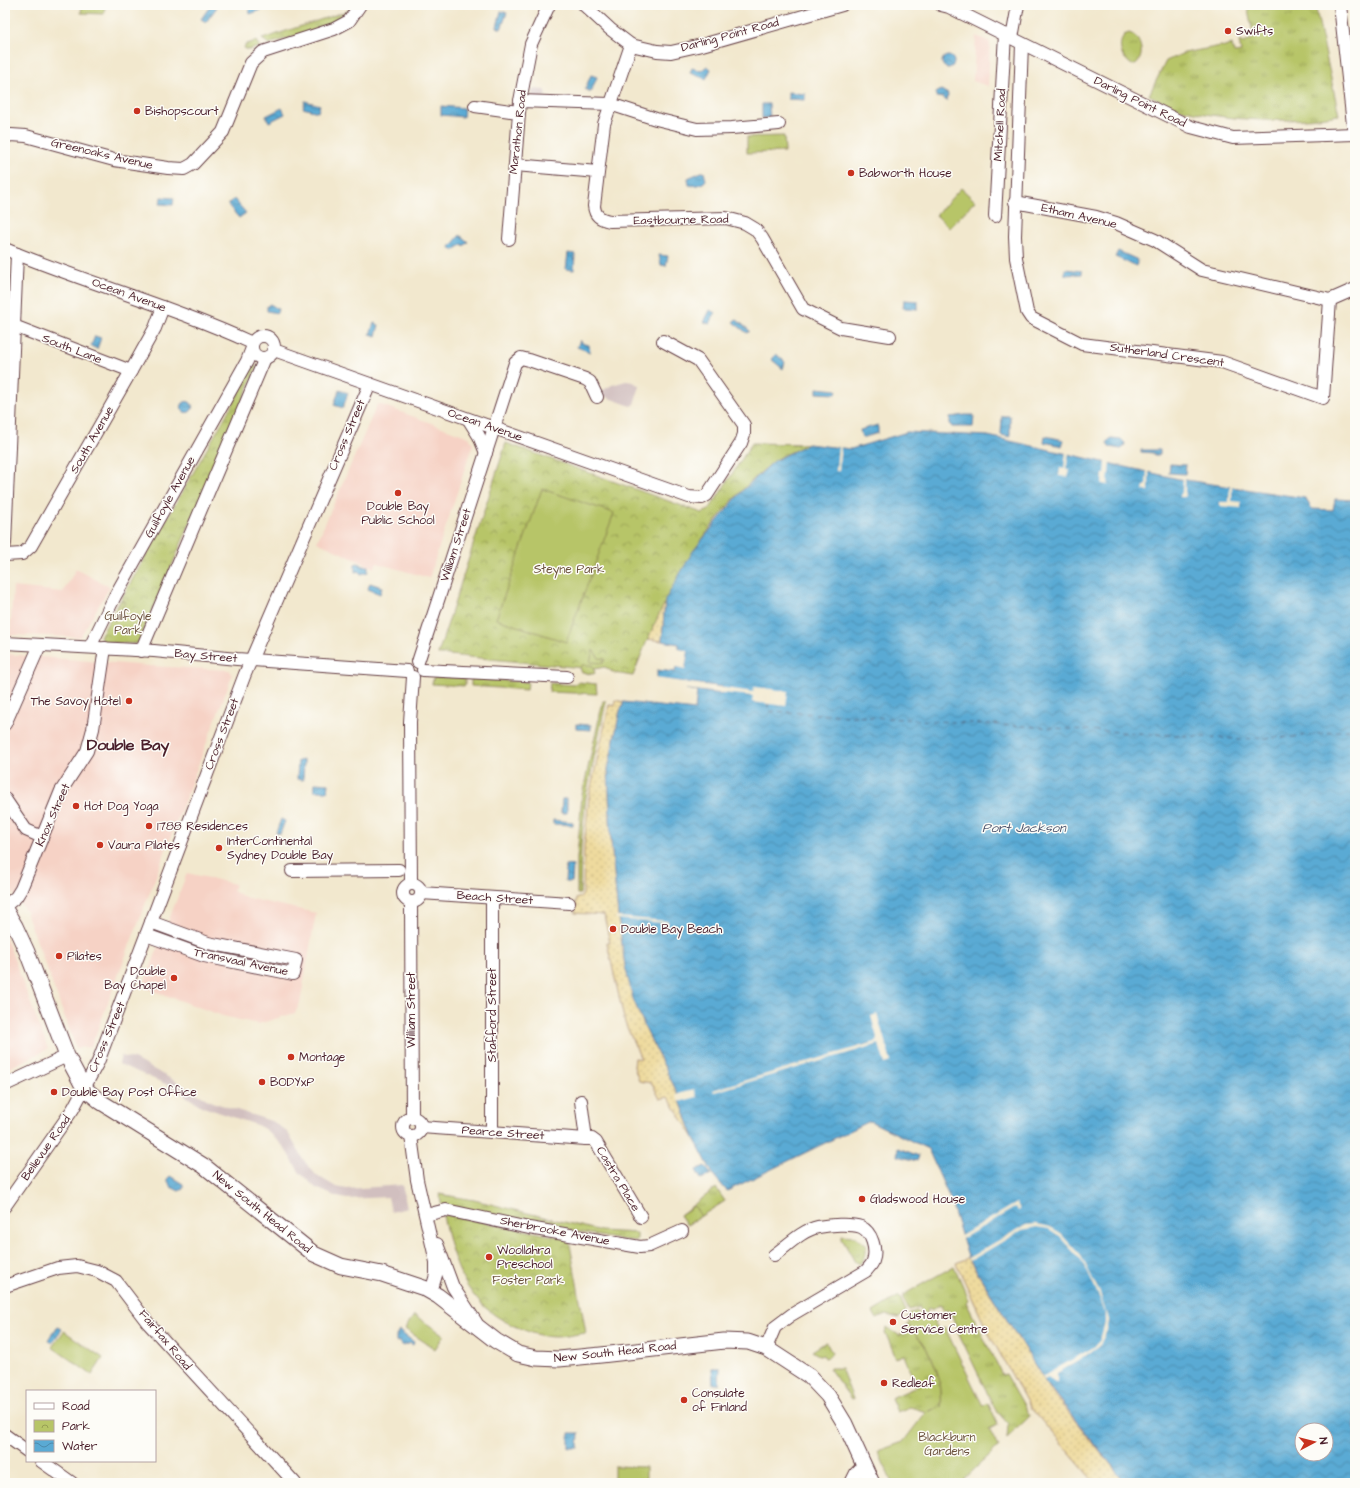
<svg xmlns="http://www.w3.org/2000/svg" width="1360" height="1488" font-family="'Architects Daughter',sans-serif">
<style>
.built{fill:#f6d2c5}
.industrial{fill:#d1bfbf}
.grass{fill:url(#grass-tufts);stroke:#807249}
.sand{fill:url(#sand-dots);stroke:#9c7c64}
.park{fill:url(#park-crowns);stroke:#807249}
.garden{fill:#b7c567;stroke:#807249}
.water{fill:url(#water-waves);stroke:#526480;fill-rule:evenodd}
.pier{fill:#f2e8ce}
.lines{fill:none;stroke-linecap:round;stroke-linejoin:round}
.ferry{stroke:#50576f;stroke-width:1;stroke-dasharray:5 4;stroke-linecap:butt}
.minor-tunnel{stroke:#d0c0ad;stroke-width:12;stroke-dasharray:12 6;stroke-linecap:butt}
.minor-casing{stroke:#633d43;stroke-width:14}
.major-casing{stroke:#633d43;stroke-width:17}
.minor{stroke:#fff;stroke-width:12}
.major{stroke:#fff;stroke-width:15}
.poi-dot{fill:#c8321e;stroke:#fdfcf7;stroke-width:1.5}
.labels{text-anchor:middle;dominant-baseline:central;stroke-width:3;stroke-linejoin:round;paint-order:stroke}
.poi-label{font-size:12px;fill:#4a1f2b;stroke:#fdfcf7;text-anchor:start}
.street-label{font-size:12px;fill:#4a1f2b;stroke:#fdfcf7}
.park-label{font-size:12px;fill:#6b513d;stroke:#fdfcf7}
.water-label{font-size:13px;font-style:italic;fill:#50576f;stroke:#fdfcf7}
.district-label{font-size:16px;font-weight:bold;fill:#4a1f2b;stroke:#fdfcf7}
</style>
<defs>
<pattern id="grass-tufts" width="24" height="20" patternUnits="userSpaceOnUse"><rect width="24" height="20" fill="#b7c567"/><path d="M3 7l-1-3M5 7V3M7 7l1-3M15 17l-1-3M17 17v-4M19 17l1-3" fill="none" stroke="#979f55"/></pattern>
<pattern id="sand-dots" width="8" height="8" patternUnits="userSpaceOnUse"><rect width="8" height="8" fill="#eeda9e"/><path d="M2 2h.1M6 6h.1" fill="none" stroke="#cebb88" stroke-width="1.8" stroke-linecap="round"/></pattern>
<pattern id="park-crowns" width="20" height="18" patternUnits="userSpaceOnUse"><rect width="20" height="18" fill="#b7c567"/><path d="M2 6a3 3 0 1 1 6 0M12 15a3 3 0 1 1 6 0" fill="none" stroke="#979f55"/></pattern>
<pattern id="water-waves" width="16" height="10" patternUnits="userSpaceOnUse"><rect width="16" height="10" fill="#5aaad4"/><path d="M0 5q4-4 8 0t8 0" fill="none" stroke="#4c8aac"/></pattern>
</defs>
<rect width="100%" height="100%" fill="#fdfcf7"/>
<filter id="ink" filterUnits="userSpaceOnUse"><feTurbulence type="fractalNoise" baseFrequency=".025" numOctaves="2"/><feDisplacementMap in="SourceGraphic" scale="8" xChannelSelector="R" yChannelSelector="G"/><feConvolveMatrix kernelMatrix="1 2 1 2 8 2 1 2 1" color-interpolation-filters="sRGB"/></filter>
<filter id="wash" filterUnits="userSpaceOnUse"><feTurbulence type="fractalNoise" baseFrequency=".012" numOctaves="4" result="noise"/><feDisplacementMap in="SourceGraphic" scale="16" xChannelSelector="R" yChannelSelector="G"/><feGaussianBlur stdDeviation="0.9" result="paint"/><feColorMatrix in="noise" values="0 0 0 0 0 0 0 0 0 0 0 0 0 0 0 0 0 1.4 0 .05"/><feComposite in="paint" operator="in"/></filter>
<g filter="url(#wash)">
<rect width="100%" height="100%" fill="#f2e8ce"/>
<g class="built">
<polygon points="976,36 990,42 988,86 973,81"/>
<polygon points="379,404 469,437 473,444 429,578 377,563 374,568 317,542 377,405"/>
<polygon points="76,569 110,587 80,637 10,635 13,587 63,592"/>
<polygon points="5,654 149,666 230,670 232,676 91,1047 76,1048 26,912 5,880"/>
<polygon points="187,873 235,884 233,891 247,898 316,913 300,1003 295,1013 258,1024 223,1016 143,987"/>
<polygon points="5,935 48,1049 5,1070"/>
</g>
<g class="industrial">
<polygon points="533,89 546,90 545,98 531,97"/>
<polygon points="626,381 633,382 640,386 634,404 631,406 603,396 600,392 612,385"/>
<polygon points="121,1056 134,1059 164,1075 212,1102 274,1122 288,1133 305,1162 316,1175 336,1187 347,1189 402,1185 407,1208 391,1212 388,1197 347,1199 337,1197 316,1188 300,1173 283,1146 266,1130 257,1125 203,1107 168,1085 119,1064"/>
</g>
<g class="grass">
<path d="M1247 5H1315L1339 115C1285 124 1230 121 1177 108 1167 105 1158 99 1149 95L1166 61 1184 53 1221 46 1225 47 1232 44 1234 53 1241 52 1239 41 1244 43 1254 38Z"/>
<path d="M350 10 352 11C335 29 293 36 269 44L262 39Z"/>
<path d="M1129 33C1142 36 1147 62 1132 65 1121 57 1117 47 1124 35Z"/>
<polygon points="256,41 260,47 248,50 244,48 246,44"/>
<polygon points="434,677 465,678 465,686 432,684"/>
<polygon points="471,679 528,682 527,690 471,686"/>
<polygon points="579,682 596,684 597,694 549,692 550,683 574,685"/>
<polygon points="603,701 606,701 586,796 581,845 580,894 577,894 577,858 582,795"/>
<polygon points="716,1188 725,1201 687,1225 680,1215"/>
<polygon points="439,1194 474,1200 601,1231 637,1233 637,1241 615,1239 442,1205"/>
<polygon points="842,1235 855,1236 866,1245 866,1253 860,1264 855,1262 842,1239"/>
<polygon points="954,1266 969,1300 966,1302 1002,1375 1006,1374 1030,1416 1007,1438 1008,1424 995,1409 958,1332 958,1330 950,1312 947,1310 944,1311 940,1305 931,1310 930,1308 927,1309 928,1312 924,1314 919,1307 909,1310 903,1299 903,1295"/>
<polygon points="899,1296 906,1311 899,1318 886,1315 877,1319 873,1312"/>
<path d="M908 1325C930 1348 944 1375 941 1407L926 1412 910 1407 897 1412 891 1398 916 1387 904 1355 896 1358 885 1332 887 1327 900 1336Z"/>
<polygon points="826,1342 832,1353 829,1357 825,1358 823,1355 820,1356 812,1351"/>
<polygon points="829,1368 841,1368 853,1399 851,1399"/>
</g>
<g class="sand">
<polygon points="665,600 662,641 647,639"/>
<polygon points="615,700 624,702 620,711 608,769 611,841 618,916 625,966 647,1032 676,1090 694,1138 668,1097 660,1099 652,1083 639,1081 634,1067 635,1058 641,1059 625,1023 607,943 610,943 604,915 575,913 576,899 581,897 583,894 584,846 589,797 609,705 615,706"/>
<polygon points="968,1258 1053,1394 1126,1483 1095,1483 1029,1406 988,1332 956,1263"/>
</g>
<g class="park">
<polygon points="253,364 257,367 139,642 136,644 103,642 100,636 245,382"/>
<path d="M506 443 702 513 709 510 752 443 808 444C797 450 782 455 773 462 705 517 663 596 633 676L614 673 605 667 594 669 438 654Z"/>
<path d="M447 1215 569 1239 586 1333C576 1334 566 1337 556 1337 540 1337 526 1331 512 1325 464 1302 454 1264 443 1216Z"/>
</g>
<g class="garden">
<polygon points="82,5 105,5 104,14 81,13"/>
<polygon points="784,136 785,152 747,153 747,137"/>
<polygon points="961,188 975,201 949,228 936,215"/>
<polygon points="542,489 614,513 566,642 496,619"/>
<polygon points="121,600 125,602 115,621 111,618"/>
<polygon points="144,616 148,618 141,635 137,634"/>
<polygon points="593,650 599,658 605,659 603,663 590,662"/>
<polygon points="582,665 592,665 595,673 593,674 582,673 580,668"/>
<polygon points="694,1206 701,1216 687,1225 680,1215"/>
<path d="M917 1311 923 1318 933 1314 936 1320 934 1321 939 1331 945 1328 983 1406 988 1403 998 1425 989 1429 998 1447 960 1483H931L930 1481 892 1483 878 1451 903 1442 926 1412 941 1407C944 1375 930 1348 908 1325L910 1321 907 1319 910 1313Z"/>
<polygon points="414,1315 444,1335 435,1349 405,1329"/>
<polygon points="64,1331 103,1358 92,1375 52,1347"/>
<polygon points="614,1466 646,1467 646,1483 614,1483"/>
</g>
<g class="water">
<polygon points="211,5 217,7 206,22 201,19"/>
<polygon points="265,5 267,8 250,14 249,6"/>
<polygon points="501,11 507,13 501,29 497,27"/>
<circle cx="948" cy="62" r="6"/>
<polygon points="707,66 711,69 706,79 690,73 692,68 701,71"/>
<polygon points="591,75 597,77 591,92 585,89"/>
<polygon points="941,90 948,94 947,101 943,98 936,97 936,93"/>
<polygon points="788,92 803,94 805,92 805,100 788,99"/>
<polygon points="305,101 320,105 318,112 303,108"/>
<polygon points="762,104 769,104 770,118 762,118"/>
<polygon points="441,106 464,108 463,117 441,115"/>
<polygon points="282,108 285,114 269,122 266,116"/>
<path d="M701 172H704L706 180C704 184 693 187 689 185L688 178Z"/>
<polygon points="161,197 174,198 173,205 160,204"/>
<polygon points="234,199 246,213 239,218 228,205"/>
<polygon points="460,235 468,242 464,246 462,244 455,250 452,250 450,247"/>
<polygon points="1118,251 1138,260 1136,266 1115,257"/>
<polygon points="568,253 575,254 574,270 566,269"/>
<polygon points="659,255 668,256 666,266 661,265"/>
<polygon points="1065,269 1082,271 1082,274 1065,275"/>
<polygon points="904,300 918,301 918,309 903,308"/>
<polygon points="270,304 278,309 277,313 267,311 267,306"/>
<polygon points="710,310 715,313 710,324 704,322"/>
<polygon points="736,319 750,331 747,333 733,322"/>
<polygon points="374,323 379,325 376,336 370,334"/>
<polygon points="95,336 101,338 97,349 91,346"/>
<polygon points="580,340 584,344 589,345 590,352 577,347"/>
<polygon points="776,354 785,362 783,369 771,359"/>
<polygon points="817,388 837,390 836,394 817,393"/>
<polygon points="339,390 348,393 343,408 334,405"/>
<circle cx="187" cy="407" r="5.5"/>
<polygon points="965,415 974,415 973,427 952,427 950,425 950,417"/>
<polygon points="1002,416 1010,416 1010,437 1001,435"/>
<polygon points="878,425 878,433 862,438 860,430"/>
<path d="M907 432 988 436 1179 479 1305 498 1312 509 1333 510 1335 499 1355 500V1483H1126L1046 1383 968 1257 950 1199 928 1149 870 1121 727 1191 714 1176 694 1138 676 1090 647 1032 633 999 625 966 618 916 611 841 608 769 620 711 624 702 695 710 697 691 686 689 722 694 723 687 657 679V670L675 672 676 667 685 668 688 651 679 649V644L662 641 665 600 693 551 742 491 774 461 808 444 851 449ZM1302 1430H1326V1454H1302Z"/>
<polygon points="1045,436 1064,440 1062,446 1044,442"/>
<polygon points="1111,438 1121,439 1125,443 1124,447 1121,449 1109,447 1107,443"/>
<polygon points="1141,450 1160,450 1160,455 1154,455 1154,453 1141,452"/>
<polygon points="1170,464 1186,465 1185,474 1169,473"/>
<polygon points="358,563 363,566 368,566 368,572 361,574 359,571 355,572 355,564"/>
<polygon points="370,583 382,587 380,594 368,589"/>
<polygon points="576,724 591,725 591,730 576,729"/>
<polygon points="304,760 303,780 297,779 298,761"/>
<polygon points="315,783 329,784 328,791 314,791"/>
<polygon points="562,799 567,799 567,813 561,813"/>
<polygon points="281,819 285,821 280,834 276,833"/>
<polygon points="553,820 573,822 573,825 553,824"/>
<polygon points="566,865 573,866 572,882 565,882"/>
<polygon points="898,1148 919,1156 917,1161 897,1156"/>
<polygon points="705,1166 711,1174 701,1179 696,1170"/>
<polygon points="170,1176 183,1184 183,1189 179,1191 171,1187 167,1179"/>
<polygon points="58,1327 62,1329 52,1343 48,1340 51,1335"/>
<polygon points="399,1331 414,1342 413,1345 410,1343 403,1346 399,1341 396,1342 396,1336"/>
<polygon points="712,1368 720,1368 719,1384 713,1384"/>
<polygon points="569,1433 579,1433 578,1448 569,1448"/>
</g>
<g class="pier">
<polygon points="838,445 841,446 839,471 836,471"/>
<polygon points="1066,452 1069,452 1066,470 1070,470 1068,477 1059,476 1060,468 1064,469"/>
<polygon points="1106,461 1110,461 1108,485 1102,484 1103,474 1105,474"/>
<polygon points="1147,471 1149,471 1149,491 1143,491 1144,486 1146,486"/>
<polygon points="1183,478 1185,478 1185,497 1180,497 1180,493 1182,492"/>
<polygon points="1230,485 1232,485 1232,501 1241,502 1241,508 1219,506 1220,502 1229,502"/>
<polygon points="679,649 688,651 685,669 676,667 676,665 684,666 686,652 679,651"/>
<polygon points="655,678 753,692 754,687 788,691 786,706 752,702 753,696 684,689 686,687 721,692 721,689 656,681"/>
<polygon points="616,917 668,921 668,925 666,923 616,919"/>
<polygon points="877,1014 891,1062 885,1064 879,1044 714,1092 713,1090 878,1041 871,1016"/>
<polygon points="694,1089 697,1097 679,1102 676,1095"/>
<polygon points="1017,1203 1020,1210 1018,1211 1016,1207 960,1240 959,1237"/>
<polygon points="1037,1224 1050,1227 1059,1232 1081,1256 1100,1293 1108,1320 1107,1330 1100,1345 1078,1361 1057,1373 1057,1383 1048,1378 1044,1380 1042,1377 1094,1347 1100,1340 1105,1323 1105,1313 1101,1301 1088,1272 1080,1259 1058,1235 1049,1229 1037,1227 1022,1230 970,1261 968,1258 1015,1231 1026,1225"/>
</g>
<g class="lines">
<polyline class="ferry" points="768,704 768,711 1237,739 1293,737 1355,729"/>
</g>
</g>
<g filter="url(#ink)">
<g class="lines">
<polyline class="minor-tunnel" points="5,964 7,962"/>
<g class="minor-casing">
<g id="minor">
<polyline points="584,5 610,29 631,45 657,51 671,52 702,45 842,5"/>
<polyline points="941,5 949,7 1191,127 1233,138 1355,134"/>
<polyline points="1340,5 1354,134"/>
<polyline points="1012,38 1018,5"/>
<polyline points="1022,44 1015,236 1016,258 1027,312 1031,318 1082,344 1222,362 1323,398 1330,300"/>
<path d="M631 45 604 124 594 206C595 216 600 219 610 221L726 218 745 223 755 229 762 238 803 309 841 328 890 336"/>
<polyline points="520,101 610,104 656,119 697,129 732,128 779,124"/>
<polyline points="475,106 518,112"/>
<polyline points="5,137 11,135 26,136 114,160 168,168 184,169 193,164 223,132 251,63 263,52 334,29 349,21 360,5"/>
<polyline points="515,165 598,172"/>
<polyline points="1015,202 1096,217 1116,223 1155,240 1202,270 1330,300 1355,289"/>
<polyline points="995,216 1005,34"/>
<polyline points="509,239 520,101 531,44 549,5"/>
<path d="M5 249C86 283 172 306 252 343"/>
<polyline points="14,326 131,371"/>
<circle cx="263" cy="347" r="11"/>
<polyline points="274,350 689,497 702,498 707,495 741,443 744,434 744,425 698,360 663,341"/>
<polyline points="469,420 479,436 486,453"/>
<polyline points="5,544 17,254"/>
<polyline points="5,555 22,554 31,546 131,371 155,328 163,307"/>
<polyline points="5,643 154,651 237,659 407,671"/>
<polyline points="90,647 115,596 247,361 252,348"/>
<polyline points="141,651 265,358"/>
<polyline points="418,662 515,363 521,358 529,360 585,379 590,382 597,397"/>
<polyline points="423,670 567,677"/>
<polyline points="5,724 40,645"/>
<polyline points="5,799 26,830 42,837"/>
<polyline points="292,871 399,870"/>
<circle cx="412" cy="893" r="9"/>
<polyline points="411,884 410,722 413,677"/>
<polyline points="421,893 569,903"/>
<polyline points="492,898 492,1132"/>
<polyline points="411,902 412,1118"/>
<polyline points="5,906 16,897 21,889 61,791 87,751 93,729 105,648"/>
<polyline points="146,935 204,956 293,974 296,960 208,943 151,922"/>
<polyline points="5,1085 67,1056"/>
<polyline points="581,1101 586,1139 592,1139 596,1142 641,1217"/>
<circle cx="412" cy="1127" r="9"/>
<polyline points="421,1127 586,1139"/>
<polyline points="411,1136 417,1180 436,1262 436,1275 431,1292"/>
<polyline points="5,1206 73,1109 98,1062 245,674 370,384"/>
<polyline points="426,1215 446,1210 529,1228 640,1247 649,1246 682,1231"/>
<polyline points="437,1244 453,1287 476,1322"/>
<polyline points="5,1286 58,1268 77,1266 97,1271 116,1281 148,1323 295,1483"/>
<path d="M766 1348 775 1327 791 1315 866 1271C868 1268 872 1265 873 1261 877 1250 872 1232 861 1227 850 1223 829 1225 818 1227 802 1230 787 1246 774 1255"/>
<polyline points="5,1435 27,1451"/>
<polyline points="41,1461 72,1483"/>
<polyline points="851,1483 856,1473 864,1465"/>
</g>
</g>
<g class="major-casing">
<polyline id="major" points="5,909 15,926 27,952 67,1056 84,1088 101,1102 204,1166 314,1254 341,1266 382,1274 424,1288 438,1296 496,1341 518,1354 536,1358 559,1359 601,1355 724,1341 748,1342 766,1348 809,1376 828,1396 845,1424 872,1483"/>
</g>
<use href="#minor" class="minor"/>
<use href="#major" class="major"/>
</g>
</g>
<g class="poi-dot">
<circle cx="1228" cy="31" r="4"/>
<circle cx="137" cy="111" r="4"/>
<circle cx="851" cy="173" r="4"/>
<circle cx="398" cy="493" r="4"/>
<circle cx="129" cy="701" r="4"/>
<circle cx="76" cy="806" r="4"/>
<circle cx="149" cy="826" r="4"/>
<circle cx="100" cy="845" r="4"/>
<circle cx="219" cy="848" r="4"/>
<circle cx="613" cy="929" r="4"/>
<circle cx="59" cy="956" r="4"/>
<circle cx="174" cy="978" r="4"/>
<circle cx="291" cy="1057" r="4"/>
<circle cx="262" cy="1082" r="4"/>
<circle cx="54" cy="1092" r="4"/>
<circle cx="862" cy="1199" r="4"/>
<circle cx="489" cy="1257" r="4"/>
<circle cx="893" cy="1322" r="4"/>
<circle cx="884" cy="1383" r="4"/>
<circle cx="684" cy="1400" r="4"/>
</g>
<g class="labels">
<g class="poi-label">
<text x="1236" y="31">Swifts</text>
<text x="145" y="111">Bishopscourt</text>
<text x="859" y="173">Babworth House</text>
<text x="398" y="506" text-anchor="middle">Double Bay<tspan x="398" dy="14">Public School</tspan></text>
<text x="121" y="701" text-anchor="end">The Savoy Hotel</text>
<text x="84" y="806">Hot Dog Yoga</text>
<text x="157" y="826">1788 Residences</text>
<text x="227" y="841">InterContinental<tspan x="227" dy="14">Sydney Double Bay</tspan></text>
<text x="108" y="845">Vaura Pilates</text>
<text x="621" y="929">Double Bay Beach</text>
<text x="67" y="956">Pilates</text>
<text x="166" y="971" text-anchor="end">Double<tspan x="166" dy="14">Bay Chapel</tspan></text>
<text x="299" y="1057">Montage</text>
<text x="270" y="1082">BODYxP</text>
<text x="62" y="1092">Double Bay Post Office</text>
<text x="870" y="1199">Gladswood House</text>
<text x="497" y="1250">Woollahra<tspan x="497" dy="14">Preschool</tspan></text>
<text x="901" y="1315">Customer<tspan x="901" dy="14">Service Centre</tspan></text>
<text x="892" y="1383">Redleaf</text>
<text x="692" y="1393">Consulate<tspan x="692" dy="14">of Finland</tspan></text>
</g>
<g class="street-label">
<text transform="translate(730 35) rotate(-15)">Darling Point Road</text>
<text transform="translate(1140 102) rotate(26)">Darling Point Road</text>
<text transform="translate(1000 125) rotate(-87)">Mitchell Road</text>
<text transform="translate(518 132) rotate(-84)">Marathon Road</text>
<text transform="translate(102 154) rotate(13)">Greenoaks Avenue</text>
<text transform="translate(1079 216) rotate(13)">Etham Avenue</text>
<text transform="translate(681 220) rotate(-1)">Eastbourne Road</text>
<text transform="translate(129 295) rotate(20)">Ocean Avenue</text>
<text transform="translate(72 349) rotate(21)">South Lane</text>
<text transform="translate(1167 355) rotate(8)">Sutherland Crescent</text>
<text transform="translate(485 425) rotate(19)">Ocean Avenue</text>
<text transform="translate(347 435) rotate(-67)">Cross Street</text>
<text transform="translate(92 440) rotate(-60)">South Avenue</text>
<text transform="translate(170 497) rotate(-61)">Guilfoyle Avenue</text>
<text transform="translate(456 545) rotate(-72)">William Street</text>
<text transform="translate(206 656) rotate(5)">Bay Street</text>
<text transform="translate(222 734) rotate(-69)">Cross Street</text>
<text transform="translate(53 815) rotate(-66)">Knox Street</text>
<text transform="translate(495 898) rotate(4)">Beach Street</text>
<text transform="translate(241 962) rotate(12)">Transvaal Avenue</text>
<text transform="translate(411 1010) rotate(-90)">William Street</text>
<text transform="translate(492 1015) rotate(-90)">Stafford Street</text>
<text transform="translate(107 1037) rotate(-67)">Cross Street</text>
<text transform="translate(503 1133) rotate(4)">Pearce Street</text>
<text transform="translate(46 1148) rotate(-55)">Bellevue Road</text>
<text transform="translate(618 1179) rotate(59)">Castra Place</text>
<text transform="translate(262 1212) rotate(39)">New South Head Road</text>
<text transform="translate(555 1231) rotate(11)">Sherbrooke Avenue</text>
<text transform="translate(165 1340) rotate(50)">Fairfax Road</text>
<text transform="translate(615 1352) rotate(-6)">New South Head Road</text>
</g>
<g class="park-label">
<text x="569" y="569">Steyne Park</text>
<text x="128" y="616">Guilfoyle<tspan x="128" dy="14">Park</tspan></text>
<text x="528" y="1280">Foster Park</text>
<text x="947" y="1437">Blackburn<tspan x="947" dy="14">Gardens</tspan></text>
</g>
<g class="water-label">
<text x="1024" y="828">Port Jackson</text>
</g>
<g class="district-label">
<text x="128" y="745">Double Bay</text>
</g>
</g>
<rect width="1360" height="1488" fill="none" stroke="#fdfcf7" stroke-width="20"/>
<rect x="26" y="1390" width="130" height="72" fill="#fdfcf7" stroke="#b5a4a5"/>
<rect x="34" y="1403" width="20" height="6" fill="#ffffff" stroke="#b5a4a5"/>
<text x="62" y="1410" font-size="12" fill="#4a1f2b">Road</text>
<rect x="34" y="1420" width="20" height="12" fill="url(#park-crowns)" stroke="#b5a4a5"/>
<text x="62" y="1430" font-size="12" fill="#4a1f2b">Park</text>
<rect x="34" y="1440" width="20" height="12" fill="url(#water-waves)" stroke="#b5a4a5"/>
<text x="62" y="1450" font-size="12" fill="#4a1f2b">Water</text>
<g transform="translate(1314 1442) rotate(83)"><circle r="19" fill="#fdfcf7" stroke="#b5a4a5"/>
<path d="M0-3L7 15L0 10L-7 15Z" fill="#c8321e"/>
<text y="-6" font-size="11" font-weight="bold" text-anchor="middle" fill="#4a1f2b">N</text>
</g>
</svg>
